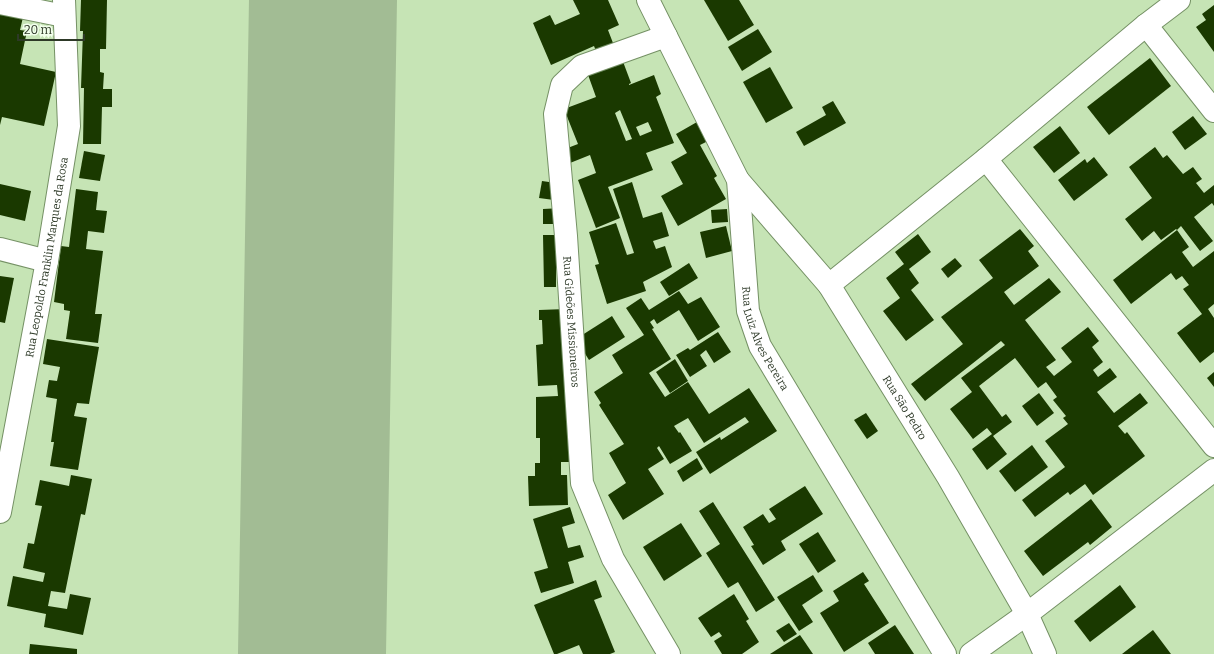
<svg xmlns="http://www.w3.org/2000/svg" width="1214" height="654" font-family="Bitter,serif">
<style>
.lines{fill:none;stroke-linecap:round;stroke-linejoin:round}
.runway{stroke:#a2bc94;stroke-width:148}
.building{fill:#1a3900;fill-rule:evenodd}
.minor-casing{stroke:#759165;stroke-width:24}
.minor{stroke:#fff;stroke-width:22}
.labels{text-anchor:middle;dominant-baseline:central;stroke-width:4;stroke-linejoin:round;paint-order:stroke}
.street-label{font-size:11px;fill:#2d3927;stroke:#f2ffec}
</style>
<rect width="100%" height="100%" fill="#c6e4b5"/>
<g class="lines">
<polyline class="runway" points="312,654 323,0"/>
</g>
<g class="building">
<polygon points="81,0 107,0 106,49 100,49 100,72 104,73 103,89 112,89 112,107 102,107 101,144 83,144 84,88 81,88 83,31 80,31"/>
<polygon points="573,0 608,0 619,25 608,30 613,43 596,51 594,46 551,65 533,23 550,15 555,25 580,14"/>
<polygon points="704,0 739,0 754,25 728,41"/>
<polygon points="1214,5 1214,52 1196,27 1206,20 1202,14"/>
<polygon points="0,8 24,13 20,30 27,31 20,64 56,72 44,126 2,117 0,125"/>
<polygon points="758,29 772,52 742,71 728,47"/>
<polygon points="1150,58 1171,86 1109,135 1087,107"/>
<path d="M622 59 631 83 629 84V85L654 75 661 94 656 97 674 143 646 153 653 170 608 187 620 218 596 228 578 180 596 173 590 155 570 163 565 149 578 144 564 109 596 97 587 72ZM620 110 632 139 626 141 615 113ZM648 122 652 131 640 136 636 127Z"/>
<polygon points="770,67 793,108 766,123 743,82"/>
<polygon points="833,101 846,123 804,146 796,132 826,115 822,107"/>
<polygon points="1193,116 1207,134 1185,150 1172,132"/>
<polygon points="697,122 708,141 700,145 717,176 714,178 726,199 678,226 661,196 683,184 671,162 687,153 676,134"/>
<polygon points="1060,126 1080,153 1054,173 1033,147"/>
<polygon points="1155,147 1163,158 1167,155 1183,174 1193,167 1202,179 1196,183 1204,193 1214,185 1214,206 1212,203 1194,217 1213,241 1200,251 1181,226 1177,230 1176,229 1161,240 1154,231 1142,241 1125,219 1152,198 1129,167"/>
<polygon points="84,151 105,155 100,181 79,178"/>
<polygon points="1094,157 1108,175 1074,201 1058,180 1085,159 1087,163"/>
<polygon points="542,181 556,183 554,200 539,198"/>
<polygon points="632,182 643,218 662,212 669,236 653,241 656,249 665,246 672,267 643,282 646,291 607,304 595,265 599,264 589,232 616,223 627,255 634,253 613,189"/>
<polygon points="0,184 31,191 25,221 0,215"/>
<polygon points="76,189 98,192 96,210 107,211 104,233 88,231 86,249 103,251 95,314 102,314 98,343 66,339 70,311 64,310 64,304 54,302 61,246 69,247"/>
<polygon points="562,208 556,252 556,287 544,287 543,235 556,235 556,224 543,224 543,209"/>
<polygon points="727,209 728,222 712,223 711,210"/>
<polygon points="726,226 732,251 706,258 700,232"/>
<polygon points="1020,229 1034,246 1028,251 1039,266 1004,292 1014,305 1049,278 1061,292 1025,320 1056,360 1046,367 1054,376 1072,362 1061,348 1088,327 1099,341 1092,347 1103,362 1093,370 1098,377 1110,368 1117,377 1097,392 1114,413 1140,393 1148,403 1118,426 1125,434 1127,432 1145,456 1093,495 1085,484 1070,495 1068,492 1035,517 1022,500 1065,467 1045,441 1068,424 1063,418 1066,416 1053,400 1057,397 1046,382 1038,388 1015,358 979,386 1002,417 1006,414 1012,422 993,436 1007,454 987,470 972,449 992,434 987,428 973,439 950,409 972,392 961,378 1005,345 1001,341 925,401 911,384 963,344 941,317 993,278 979,260"/>
<polygon points="1177,230 1189,247 1182,252 1193,267 1214,251 1214,304 1208,309 1214,318 1214,352 1200,363 1177,333 1202,314 1183,289 1189,285 1182,276 1176,280 1171,273 1131,304 1113,280"/>
<polygon points="918,234 931,252 909,269 919,283 911,290 934,320 906,341 883,311 900,298 886,278 904,264 895,252"/>
<polygon points="955,258 962,266 948,278 941,269"/>
<polygon points="689,263 698,278 669,296 660,282"/>
<polygon points="0,276 14,278 5,323 0,322"/>
<polygon points="679,291 688,304 701,297 720,327 698,341 679,310 657,324 654,319 650,322 654,328 652,329 671,359 649,373 665,397 688,382 709,414 749,388 777,431 710,474 696,452 720,437 721,440 749,422 745,417 704,443 688,418 674,426 679,433 680,432 692,451 670,464 659,446 657,448 664,459 648,469 664,494 623,520 608,495 626,483 609,453 624,444 599,405 601,403 594,392 623,373 612,355 644,335 626,308 641,298 649,310"/>
<polygon points="566,309 572,462 561,462 561,475 567,475 568,505 529,506 528,476 535,476 535,463 540,463 540,438 536,438 536,397 558,396 557,385 538,386 536,345 543,344 542,320 539,320 539,310"/>
<polygon points="612,316 625,337 589,360 576,339"/>
<polygon points="718,332 731,352 714,363 706,350 700,355 707,366 690,377 676,355 688,348 690,350"/>
<polygon points="47,339 99,347 89,404 77,403 74,416 87,418 78,470 50,466 54,442 51,442 57,399 46,397 49,380 57,381 60,367 43,364"/>
<polygon points="675,359 688,381 670,393 656,372"/>
<polygon points="1214,372 1214,387 1207,378"/>
<polygon points="1039,393 1054,413 1037,426 1022,406"/>
<polygon points="866,413 878,431 867,439 854,420"/>
<polygon points="1032,445 1048,467 1015,492 999,471"/>
<polygon points="697,458 703,469 683,482 677,471"/>
<polygon points="71,475 92,479 85,515 81,514 65,593 51,591 48,606 67,609 70,594 91,598 83,635 44,627 46,614 7,606 13,576 43,582 45,573 23,568 28,543 34,544 42,506 35,505 40,480 69,486"/>
<polygon points="805,486 823,514 781,541 786,550 763,565 751,546 754,545 743,527 763,514 769,523 776,519 769,509"/>
<polygon points="1091,499 1112,527 1090,545 1088,542 1043,576 1024,551"/>
<polygon points="713,502 775,600 756,612 738,582 728,588 706,553 720,544 699,511"/>
<polygon points="570,507 575,523 562,527 568,548 580,545 584,557 568,562 574,583 541,593 534,572 548,568 533,519"/>
<polygon points="681,523 702,556 664,581 643,547"/>
<polygon points="818,532 836,561 818,573 799,544"/>
<polygon points="863,572 869,581 864,584 889,623 844,652 820,613 839,601 833,591"/>
<polygon points="813,575 823,591 802,605 813,622 799,631 777,597"/>
<polygon points="596,580 602,597 594,600 615,652 610,654 583,654 579,645 557,654 554,654 534,605"/>
<polygon points="1120,585 1136,607 1090,642 1074,621"/>
<polygon points="734,594 749,619 746,621 759,642 742,654 722,654 714,641 722,636 719,632 711,637 698,618"/>
<polygon points="789,623 797,634 784,642 776,631"/>
<polygon points="895,625 914,654 875,654 868,643"/>
<polygon points="1153,630 1171,654 1122,654"/>
<polygon points="800,635 813,654 770,654"/>
<polygon points="30,644 77,649 77,654 29,654"/>
</g>
<g class="lines">
<g class="minor-casing">
<g id="minor">
<path id="s1" d="M648 0 738 180 748 311 760 346 945 654"/>
<polyline points="0,3 64,16"/>
<polyline points="1146,25 1214,111"/>
<path id="s2" d="M666 36 582 66 562 85 555 114 566 236 582 483 613 559 669 654"/>
<polyline points="986,159 1214,446"/>
<path id="s3" d="M738 180 829 285 948 477 1027 614 1045 654"/>
<polyline points="0,249 47,261"/>
<polyline points="829,285 986,159 1146,25 1179,0"/>
<path id="s4" d="M0 512 47 261 69 126 64 0"/>
<polyline points="971,654 1027,614 1214,470"/>
</g>
</g>
<use href="#minor" class="minor"/>
</g>
<g class="labels">
<g class="street-label">
<text stroke="none"><textPath href="#s4" startOffset="259">Rua Leopoldo Franklin Marques da Rosa</textPath></text>
<text stroke="none"><textPath href="#s2" startOffset="355">Rua Gideões Missioneiros</textPath></text>
<text stroke="none"><textPath href="#s1" startOffset="364">Rua Luiz Alves Pereira</textPath></text>
<text stroke="none"><textPath href="#s3" startOffset="283">Rua São Pedro</textPath></text>
</g>
</g>
<path d="M18 34v6h66v-6" fill="none" stroke="#2d3927" stroke-width="2"/>
<text x="24" y="34" font-size="12" fill="#2d3927" stroke="#f2ffec" stroke-width="3" paint-order="stroke">20 m</text>
</svg>
